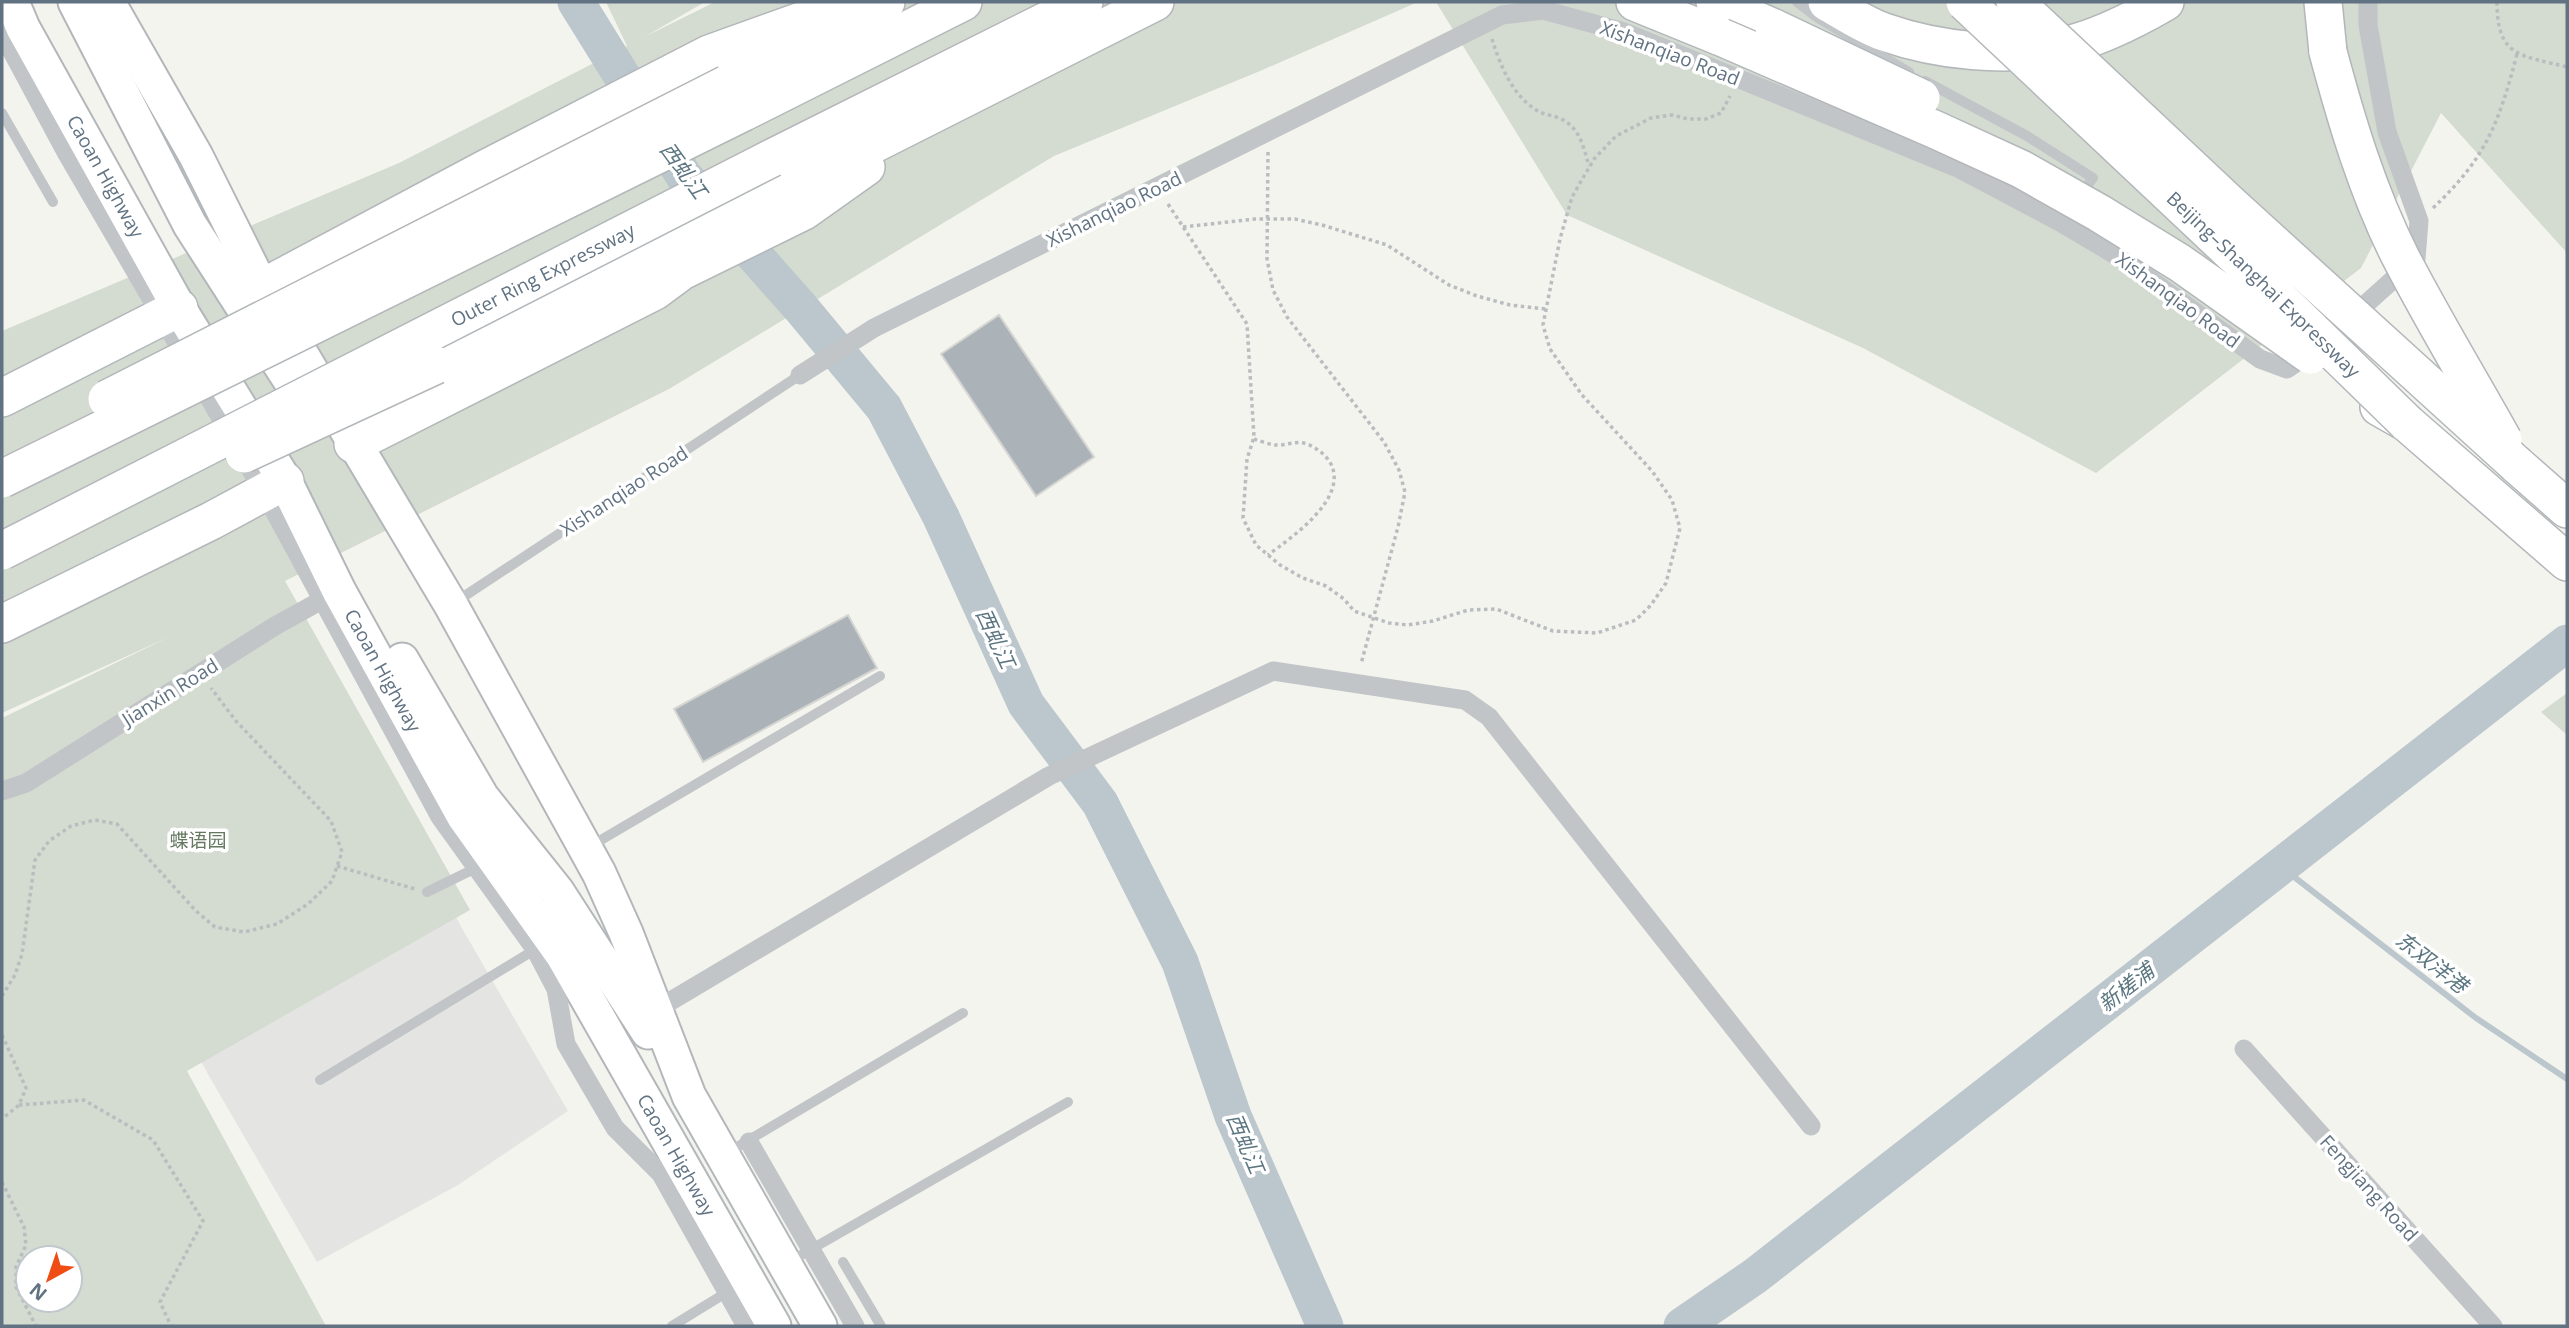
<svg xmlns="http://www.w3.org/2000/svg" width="2569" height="1328" font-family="'Open Sans','Noto Sans SC',sans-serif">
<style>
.built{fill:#e4e5e3}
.green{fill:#d4dbd0;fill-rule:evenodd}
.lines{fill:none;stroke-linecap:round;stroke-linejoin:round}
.stream{stroke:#bbc7cc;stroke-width:6}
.river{stroke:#bbc7cc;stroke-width:37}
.building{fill:#abb3b8;stroke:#d5d5d2;stroke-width:2}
.trunk-casing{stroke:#b3b7ba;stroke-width:37}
.motorway-casing{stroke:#b3b7ba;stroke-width:40}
.path{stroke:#babdbf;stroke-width:3.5;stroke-dasharray:3.5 3.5;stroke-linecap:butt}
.service{stroke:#c1c5c8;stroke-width:10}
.minor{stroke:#c1c5c8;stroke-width:19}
.trunk{stroke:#fff;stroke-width:33}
.motorway{stroke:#fff;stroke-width:37}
.motorway-bridge-casing{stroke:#b3b7ba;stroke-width:40;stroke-linecap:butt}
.motorway-bridge{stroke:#fff;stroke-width:37}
.labels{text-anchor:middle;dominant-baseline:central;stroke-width:7;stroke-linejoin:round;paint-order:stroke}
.street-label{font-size:19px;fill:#617383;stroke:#fff}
.park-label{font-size:19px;fill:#647960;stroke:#fff}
.water-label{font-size:21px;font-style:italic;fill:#5c7681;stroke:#fff}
</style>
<rect width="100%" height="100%" fill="#f4f4ef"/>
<polygon class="built" points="301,623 463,930 568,1111 458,1185 317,1262 209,1076 47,779"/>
<g class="green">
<path d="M606 2H705L646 36 715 2H1418L1260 71 1054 156 669 389 285 581 470 910 187 1071 326 1326H2V718L169 637 2 713V331L399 163 627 46ZM28 1258H70V1300H28Z"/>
<polygon points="1436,2 2567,2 2567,253 2441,113 2361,268 2096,473 1863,348 1567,215"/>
<polygon points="2567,693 2567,735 2541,712"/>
</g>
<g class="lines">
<polyline class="stream" points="2280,866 2476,1018 2567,1079"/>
<g class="river">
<polyline points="576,2 684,176 801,308 884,408 941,517 1026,704 1100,803 1180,962 1233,1116 1325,1326"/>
<polyline points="1682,1326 1755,1276 2567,643"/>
</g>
</g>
<g class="building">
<polygon points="999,315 1094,457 1036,496 941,354"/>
<polygon points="848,615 877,668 703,762 674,709"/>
</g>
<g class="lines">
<g class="trunk-casing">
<g id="trunk">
<path id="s1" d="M12 2 23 28 179 308 285 481 339 591 464 817 563 956 774 1326"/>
<polyline points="75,2 190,225 313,416 318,419"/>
<polyline points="108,2 196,156 262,288 451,605 599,873 626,933 689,1096 820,1326"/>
<polyline points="402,660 482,797 557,891 648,1032"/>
</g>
</g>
<g class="motorway-casing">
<g id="motorway">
<polyline points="1635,2 1721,37"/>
<polyline points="1715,2 1774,28"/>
<path d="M1827 2C1845 12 1864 25 1884 32 1938 51 2006 58 2063 46 2099 38 2134 20 2165 2"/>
<polyline points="2323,2 2328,52"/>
<polyline points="727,84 886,2"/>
<polyline points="744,112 963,2"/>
<polyline points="772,158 1084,2"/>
<polyline points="262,288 487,168 709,54 854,2"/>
<polyline points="436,365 1155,2"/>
<polyline points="2,398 179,308"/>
<polyline points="2379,407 2407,423 2567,562"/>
<polyline points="353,444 655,291 682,271 804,211 866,167"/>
<polyline points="2517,465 2567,509"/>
<polyline points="2,624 211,521 285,481"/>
</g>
</g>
<g class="path">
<path d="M2497 2C2497 58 2521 55 2567 67"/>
<path d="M1492 39C1500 65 1513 97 1538 111 1544 115 1552 115 1559 118 1580 127 1583 146 1589 166"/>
<polyline points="1268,152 1267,259 1273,290 1287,317 1384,442 1399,470 1405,492 1398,527 1361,664"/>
<polyline points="1168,204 1247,324 1254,437 1247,459 1243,518 1256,545 1280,565 1303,578 1326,586 1344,599 1354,611 1389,623 1408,625 1433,621 1468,610 1496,609 1553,631 1597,633 1636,620 1651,605 1666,583 1680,528 1672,500 1652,471 1582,395 1550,349 1543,325 1560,239 1572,197 1594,159 1616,136 1651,118 1672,115 1688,119 1706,119 1721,113 1730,96"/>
<path d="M2433 208C2486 158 2499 123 2517 54"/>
<polyline points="1183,227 1255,219 1295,219 1322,225 1387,245 1449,285 1477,296 1510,305 1545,309"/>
<path d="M1254 439C1260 441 1268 444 1275 445 1285 446 1296 440 1307 444 1317 448 1326 455 1331 464 1348 499 1292 537 1268 555"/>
<polyline points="337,866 415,889"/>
<polyline points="2,996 15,975 22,954 35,860 49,841 71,826 95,820 117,824 196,911 215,927 244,932 277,924 308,904 332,881 342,852 331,821 236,721 211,688"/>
<polyline points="2,1035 26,1088 19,1105 2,1119"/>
<polyline points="19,1105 84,1100 153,1140 203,1221 160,1302 171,1326"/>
<polyline points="2,1182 24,1227 26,1245 16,1267 16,1287 36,1326"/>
</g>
<g class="service">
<polyline points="1797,2 1818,18 1909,72"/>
<polyline points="1925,81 2027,136 2093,178 2080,195"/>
<polyline points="2,113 53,202"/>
<polyline points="454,603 800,375"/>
<polyline points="589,847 880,676"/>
<polyline points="427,892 478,867"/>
<polyline points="320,1080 536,949"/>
<polyline points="727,1153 963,1013"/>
<polyline points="789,1262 1068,1102"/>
<polyline points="843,1262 881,1326"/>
<polyline points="672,1326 729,1291"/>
</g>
<g class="minor">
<polyline points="2,33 67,154 264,492 440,817 535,949 556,989 566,1044 615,1128 661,1174 746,1326"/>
<polyline points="2348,320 2416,259 2419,221 2387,132 2368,25 2368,2"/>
<polyline points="800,375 874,328 1502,15 1543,10 1624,32 1960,169 2060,222 2119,257 2260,359 2287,369 2312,352"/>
<polyline points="2,791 26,783 275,626 331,595"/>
<polyline points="654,1011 1049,776 1273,671 1465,700 1489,717 1811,1126"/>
<polyline points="2244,1049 2493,1326"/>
<polyline points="749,1142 855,1326"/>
</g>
<use href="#trunk" class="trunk"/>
<use href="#motorway" class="motorway"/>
<g class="motorway-bridge-casing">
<g id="motorway-bridge">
<path id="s2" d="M1965 2 2252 272 2407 423"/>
<polyline points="2015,2 2230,204 2517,465"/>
<polyline points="1774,28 1921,98"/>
<polyline points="1721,37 1936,130 2021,169 2099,213 2180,263 2310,355"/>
<path d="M2328 52C2347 123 2368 193 2401 258 2433 320 2469 379 2503 440"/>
<polyline points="107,399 727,84"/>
<polyline points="244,454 436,365"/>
<polyline points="2,479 744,112"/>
<path id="s3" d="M2 551 772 158"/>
</g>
</g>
<use href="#motorway-bridge" class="motorway-bridge"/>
</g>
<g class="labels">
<g class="street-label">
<text transform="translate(1670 53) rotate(21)">Xishanqiao Road</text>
<text stroke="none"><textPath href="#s1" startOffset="198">Caoan Highway</textPath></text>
<text transform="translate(1114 209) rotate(-26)">Xishanqiao Road</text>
<text stroke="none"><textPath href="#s3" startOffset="607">Outer Ring Expressway</textPath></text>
<text stroke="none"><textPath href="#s2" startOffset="411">Beijing–Shanghai Expressway</textPath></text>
<text transform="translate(2178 300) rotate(36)">Xishanqiao Road</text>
<text transform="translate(624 491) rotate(-33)">Xishanqiao Road</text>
<text stroke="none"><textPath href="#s1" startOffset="765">Caoan Highway</textPath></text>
<text transform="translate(170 692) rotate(-32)">Jianxin Road</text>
<text stroke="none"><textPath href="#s1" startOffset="1332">Caoan Highway</textPath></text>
<text transform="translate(2369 1188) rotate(48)">Fengjiang Road</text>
</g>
<g class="park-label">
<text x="198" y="840">蝶语园</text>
</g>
<g class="water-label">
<text transform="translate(684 170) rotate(54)">西虬江</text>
<text transform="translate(996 638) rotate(65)">西虬江</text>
<text transform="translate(2432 962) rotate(38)">东双洋港</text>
<text transform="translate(2126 987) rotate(-38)">新槎浦</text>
<text transform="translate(1246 1143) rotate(67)">西虬江</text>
</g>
</g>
<rect width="2569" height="1328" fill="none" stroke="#617383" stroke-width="7"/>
<g transform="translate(49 1279) rotate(220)"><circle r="33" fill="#ffffff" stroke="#c0c7cd" stroke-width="2"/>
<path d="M0-5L12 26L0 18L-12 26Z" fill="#ef4d14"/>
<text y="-10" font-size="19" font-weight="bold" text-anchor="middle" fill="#617383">N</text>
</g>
</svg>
